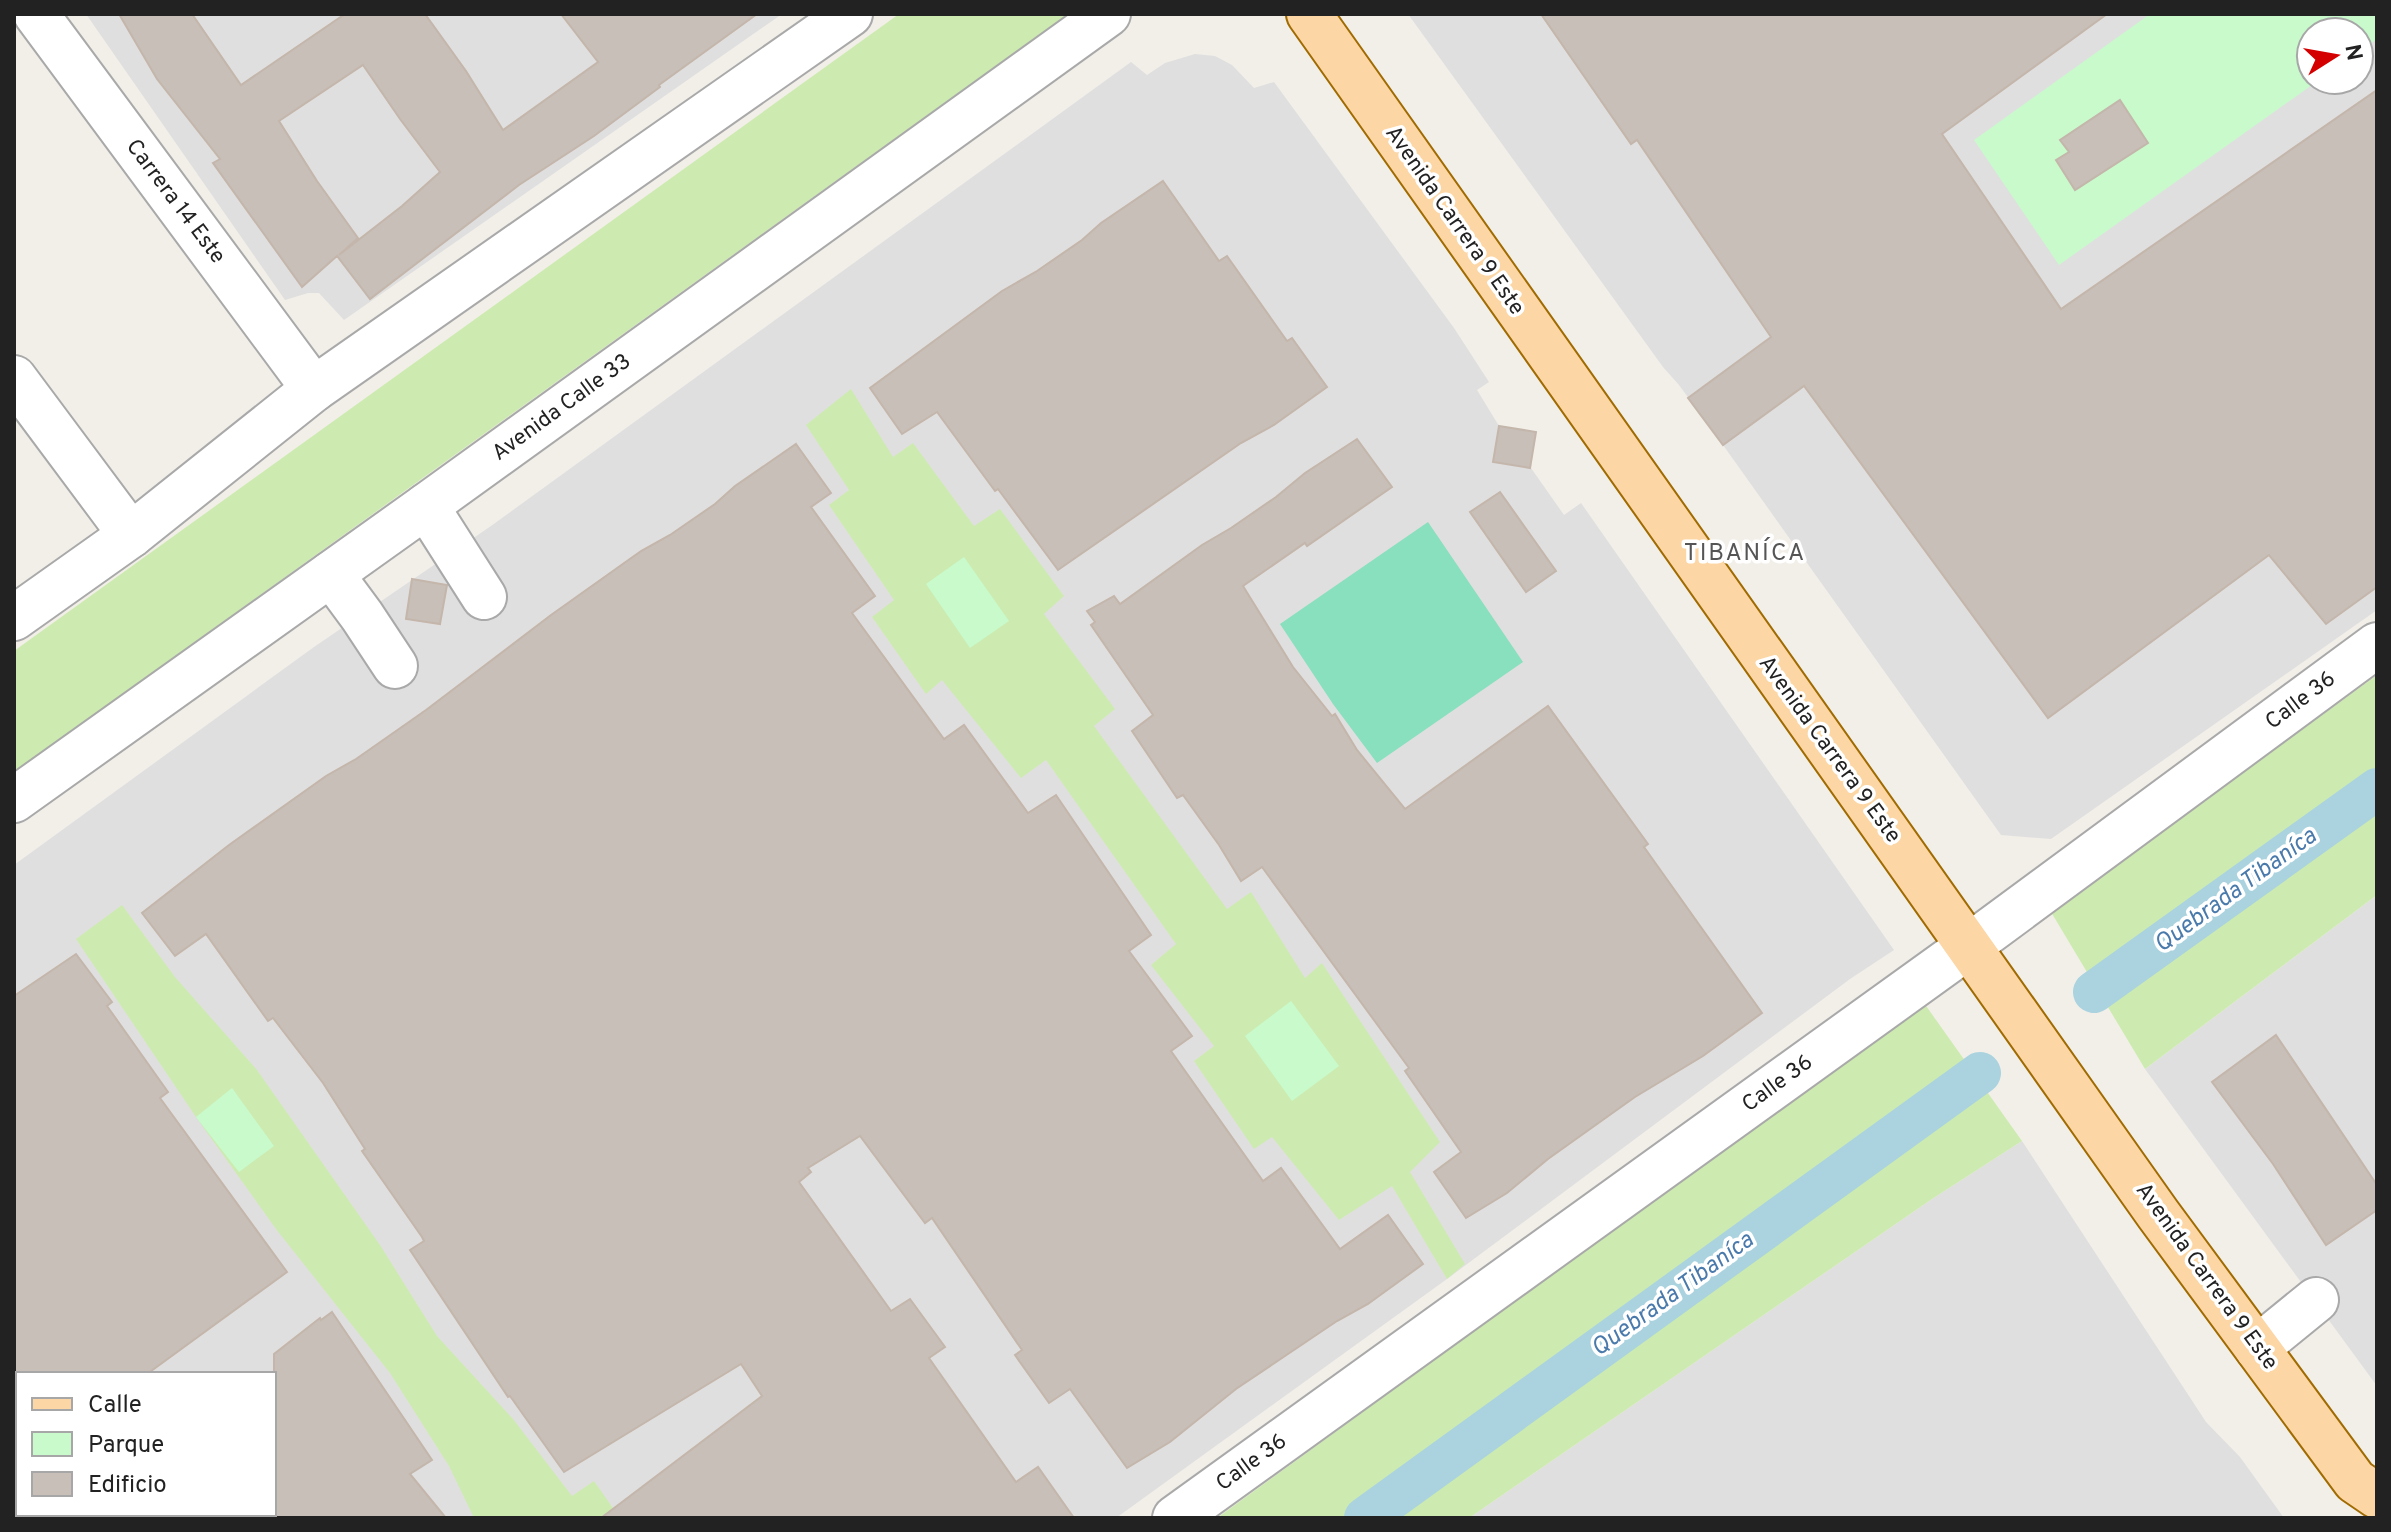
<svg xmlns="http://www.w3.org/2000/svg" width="2391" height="1532" font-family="Overpass,sans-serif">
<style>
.residential{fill:#e0dfdf;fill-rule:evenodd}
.grass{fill:#cdebb0}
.park{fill:#c8facc}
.pitch{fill:#88e0be}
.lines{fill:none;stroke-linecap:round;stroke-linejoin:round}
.canal{stroke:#aad3df;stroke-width:42}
.building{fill:#c7bfb8;stroke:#c4b6ab;stroke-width:2;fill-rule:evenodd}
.minor-casing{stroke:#a9a9a9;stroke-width:48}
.major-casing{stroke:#a06b00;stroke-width:48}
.minor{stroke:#fff;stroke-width:44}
.major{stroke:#fcd6a4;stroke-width:44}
.labels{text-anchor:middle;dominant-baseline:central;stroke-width:7;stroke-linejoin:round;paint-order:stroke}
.street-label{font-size:22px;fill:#222;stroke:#fff}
.neighbourhood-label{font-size:24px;letter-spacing:2px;fill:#555;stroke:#fff}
.water-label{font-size:24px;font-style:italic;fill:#4a7aab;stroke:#fff}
</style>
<rect width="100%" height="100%" fill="#f2efe9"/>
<g class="residential">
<polygon points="86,14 782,14 344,320 319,293 308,293 285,300"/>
<path d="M1408 14H2377V610L2051 839 2001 835 1723 445 1679 385 1663 367ZM2311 32H2359V80H2311Z"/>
<path d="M1195 54 1215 56 1232 65 1254 88 1274 82 1454 328 1489 382 1477 390 1499 426 1536 432 1531 468 1564 515 1581 503 1894 950 1850 979 1447 1279 1116 1518H14V865L314 647 491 526 1131 62 1147 75 1165 63ZM18 1374H274V1514H18Z"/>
<polygon points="2377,895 2377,1386 2145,1069"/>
<polygon points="2022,1141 2206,1422 2240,1457 2284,1518 1469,1518 1932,1199"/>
</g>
<g class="grass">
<polygon points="899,14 1068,14 14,772 14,651"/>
<polygon points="851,389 893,457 913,443 974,526 1000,509 1064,596 1044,614 1115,709 1094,726 1227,909 1251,892 1305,978 1322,963 1440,1142 1410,1172 1465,1264 1447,1279 1392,1186 1339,1220 1272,1137 1254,1149 1194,1061 1214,1046 1151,965 1176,944 1046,760 1021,778 942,680 926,694 872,617 894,600 829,505 849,490 806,425"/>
<polygon points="2377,675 2377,895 2145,1069 2051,912"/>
<polygon points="122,905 175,977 257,1070 380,1245 437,1336 513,1419 572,1496 594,1481 620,1518 474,1518 449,1466 390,1373 276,1229 196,1117 76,939"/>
<polygon points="1924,1003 2022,1141 1932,1199 1469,1518 1217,1518"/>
</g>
<g class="park">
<polygon points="2150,14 2377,14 2377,39 2359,52 2359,32 2311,32 2311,80 2319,80 2059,265 1974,140"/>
<polygon points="964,557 1009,621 970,648 926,584"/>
<polygon points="1291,1001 1339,1066 1292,1101 1245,1036"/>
<polygon points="232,1088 274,1146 239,1172 196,1117"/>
</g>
<g class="pitch">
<polygon points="1428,522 1523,662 1377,763 1333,704 1280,624"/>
<polygon points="41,1514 139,1514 141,1518 36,1518"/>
</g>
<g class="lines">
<g class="canal">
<polyline points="2094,992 2377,789"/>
<polyline points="1365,1518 1980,1073"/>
</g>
</g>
<g class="building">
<path d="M119 14H192L241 85 345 14H425L466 71 503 130 598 62 561 14H757L659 85 660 87 594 136 519 185 370 299 337 256 302 287 213 163 220 159 157 79ZM363 65 400 119 440 172 402 206 339 255 358 238 317 181 279 121Z"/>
<polygon points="1541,14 2107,14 1942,134 2061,309 2377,90 2377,587 2326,624 2269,555 2048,718 1804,386 1723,445 1688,398 1771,337 1637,140 1631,144"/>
<polygon points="2120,100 2148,143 2075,190 2056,160 2069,152 2060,140"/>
<polygon points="1163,181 1219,261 1227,256 1287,341 1292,338 1327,387 1274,425 1241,443 1058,570 998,489 995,491 937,412 902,434 870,388 1002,291 1037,271 1082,240 1101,223"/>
<polygon points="1499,426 1536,432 1530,468 1493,462"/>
<polygon points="1357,439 1392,487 1307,546 1305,543 1243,586 1293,667 1332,716 1335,714 1357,750 1405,809 1548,706 1648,844 1644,847 1762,1013 1703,1056 1635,1097 1548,1159 1507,1193 1466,1218 1434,1172 1461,1152 1405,1071 1409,1068 1262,867 1241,881 1219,845 1183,795 1177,798 1132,731 1153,715 1091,625 1095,622 1087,611 1114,596 1120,604 1202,545 1231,528 1276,497 1305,473"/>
<polygon points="796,444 831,493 811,507 875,596 852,613 944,739 964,725 1028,813 1056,795 1151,935 1129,951 1192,1036 1171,1051 1263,1181 1281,1168 1340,1249 1388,1215 1423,1264 1368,1304 1337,1321 1236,1389 1170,1442 1127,1468 1070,1389 1049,1403 1015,1355 1022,1350 932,1218 925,1223 860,1136 808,1168 811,1172 799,1182 891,1311 910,1299 945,1347 929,1358 1016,1482 1038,1467 1074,1518 601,1518 762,1396 741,1364 564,1472 510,1396 508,1397 410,1250 424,1241 422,1237 362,1151 365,1149 323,1083 273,1018 268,1021 206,934 175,956 142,913 229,845 326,776 356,759 426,710 551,615 641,551 670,535 715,504 735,486"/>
<polygon points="1500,492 1556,571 1526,592 1470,512"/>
<polygon points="412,579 447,585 440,624 406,619"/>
<polygon points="76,954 112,1002 107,1006 168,1092 160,1098 287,1272 147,1374 14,1374 14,996"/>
<polygon points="2276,1035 2377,1185 2377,1210 2326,1245 2273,1164 2212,1082"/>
<polygon points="332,1312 432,1460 410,1474 446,1518 274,1518 274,1354 320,1318 321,1320"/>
</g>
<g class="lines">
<g class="minor-casing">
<g id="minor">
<polyline points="36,14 314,389"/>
<polyline points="14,378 131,535"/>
<polyline points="426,506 484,597"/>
<polyline points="331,574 362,616 395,666"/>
<polyline points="14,618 131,535 314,389 850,14"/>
<polyline points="14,800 426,506 1108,14"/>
<polyline points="2257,1348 2316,1300"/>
<polyline points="1175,1518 1969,946 2377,645"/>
</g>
</g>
<g class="major-casing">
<polyline id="major" points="1309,14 2158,1214 2355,1481 2377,1496"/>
</g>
<use href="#minor" class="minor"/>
<use href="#major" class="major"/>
</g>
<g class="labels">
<g class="street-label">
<text transform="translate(175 202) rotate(53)">Carrera 14 Este</text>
<text transform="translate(1454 221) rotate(55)">Avenida Carrera 9 Este</text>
<text transform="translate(562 408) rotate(-36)">Avenida Calle 33</text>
<text transform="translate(2301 701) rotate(-37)">Calle 36</text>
<text transform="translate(1829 750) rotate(54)">Avenida Carrera 9 Este</text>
<text transform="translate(1778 1084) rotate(-36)">Calle 36</text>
<text transform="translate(2206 1277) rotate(54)">Avenida Carrera 9 Este</text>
<text transform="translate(1252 1463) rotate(-36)">Calle 36</text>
</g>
<g class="neighbourhood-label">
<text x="1745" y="554">TIBANÍCA</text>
</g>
<g class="water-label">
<text transform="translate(2236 891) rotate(-36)">Quebrada Tibaníca</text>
<text transform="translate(1673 1295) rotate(-36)">Quebrada Tibaníca</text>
</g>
</g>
<rect width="2391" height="1532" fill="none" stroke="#222222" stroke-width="32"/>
<rect x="16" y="1372" width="260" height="144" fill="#ffffff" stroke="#a7a7a7" stroke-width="2"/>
<rect x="32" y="1398" width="40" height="12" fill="#fcd6a4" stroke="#a7a7a7" stroke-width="2"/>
<text x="88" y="1412" font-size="24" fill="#222222">Calle</text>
<rect x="32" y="1432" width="40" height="24" fill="#c8facc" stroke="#a7a7a7" stroke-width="2"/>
<text x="88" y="1452" font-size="24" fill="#222222">Parque</text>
<rect x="32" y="1472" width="40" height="24" fill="#c7bfb8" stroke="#a7a7a7" stroke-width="2"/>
<text x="88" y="1492" font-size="24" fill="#222222">Edificio</text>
<g transform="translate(2335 56) rotate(79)"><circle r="38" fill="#ffffff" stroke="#a7a7a7" stroke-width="2"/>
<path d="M0-6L14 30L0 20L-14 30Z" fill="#d40000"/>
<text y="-12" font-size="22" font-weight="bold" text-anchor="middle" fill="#222222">N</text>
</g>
</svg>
